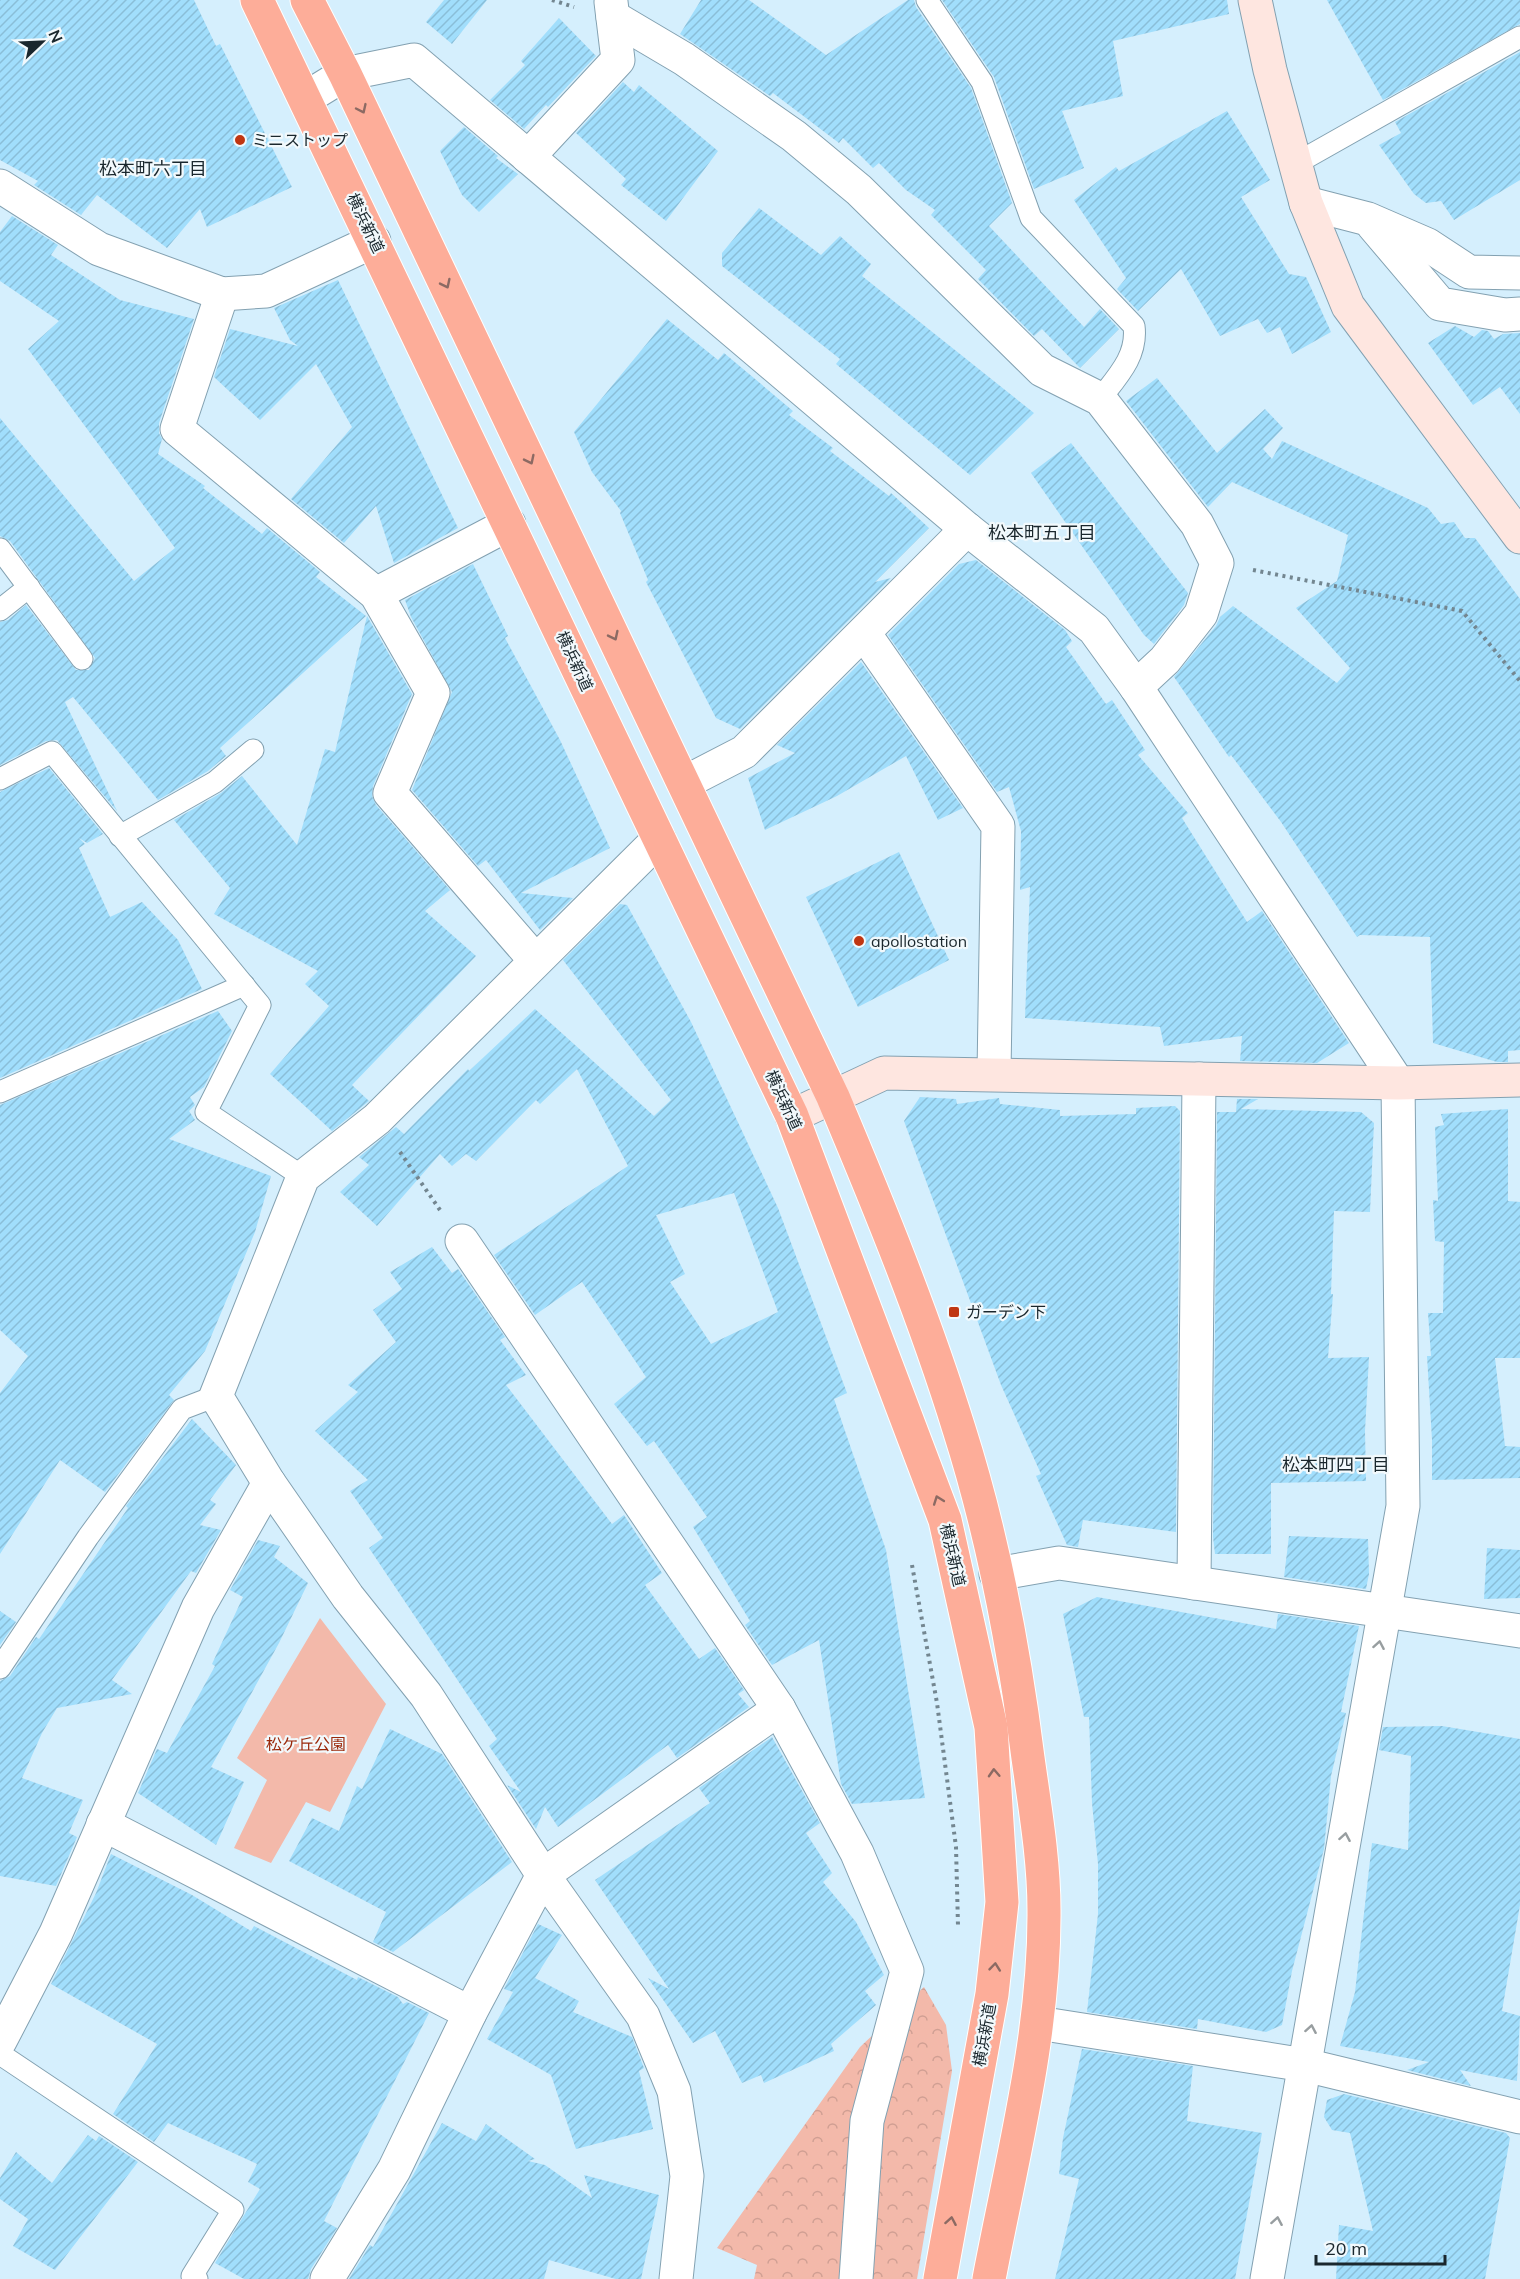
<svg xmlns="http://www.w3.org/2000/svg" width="1520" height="2279" font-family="Mulish,'Noto Sans JP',sans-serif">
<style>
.green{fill:#f3b9aa}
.forest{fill:url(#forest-crowns)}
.building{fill:url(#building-hatch);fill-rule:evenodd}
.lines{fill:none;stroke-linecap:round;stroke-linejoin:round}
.lane-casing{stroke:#83a1b1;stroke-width:23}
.street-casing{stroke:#83a1b1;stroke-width:35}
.secondary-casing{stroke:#83a1b1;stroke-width:35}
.highway-casing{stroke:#fff;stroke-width:35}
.path{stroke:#738690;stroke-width:4;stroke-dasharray:3 4.5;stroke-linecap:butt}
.lane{stroke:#fff;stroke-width:21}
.street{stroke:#fff;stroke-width:33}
.secondary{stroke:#fee6e0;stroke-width:33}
.highway{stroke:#fdad99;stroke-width:33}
.oneway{stroke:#8c6a63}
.oneway2{stroke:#989ea0}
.poi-dot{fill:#c03612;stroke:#f2f9fc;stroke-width:2}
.labels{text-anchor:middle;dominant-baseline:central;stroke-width:4.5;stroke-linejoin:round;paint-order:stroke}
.poi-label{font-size:16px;fill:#1a272d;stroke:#f2f9fc;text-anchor:start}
.street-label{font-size:16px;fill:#1a272d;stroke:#f2f9fc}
.park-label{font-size:16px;fill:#9a280a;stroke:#f2f9fc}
.neighbourhood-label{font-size:18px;fill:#1a272d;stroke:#f2f9fc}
</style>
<defs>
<pattern id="forest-crowns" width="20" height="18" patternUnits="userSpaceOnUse" patternTransform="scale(1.5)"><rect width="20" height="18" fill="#f3b9aa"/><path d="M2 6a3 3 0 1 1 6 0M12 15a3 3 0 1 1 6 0" fill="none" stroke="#d09f93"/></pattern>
<pattern id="building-hatch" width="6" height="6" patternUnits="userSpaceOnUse" patternTransform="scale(1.5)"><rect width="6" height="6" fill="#a1defc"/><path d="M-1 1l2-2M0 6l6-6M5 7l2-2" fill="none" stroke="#8abed8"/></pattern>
</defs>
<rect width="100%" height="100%" fill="#d5effd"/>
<polygon class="green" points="320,1618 386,1704 330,1812 306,1802 271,1863 234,1848 267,1780 237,1758"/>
<polygon class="forest" points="924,1987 946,2025 952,2071 917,2279 754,2279 757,2265 717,2248 860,2047"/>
<g class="building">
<polygon points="0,0 194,0 216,46 220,44 292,187 207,227 200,209 167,248 97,195 81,215 34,185 38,181 0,160"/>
<polygon points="444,0 487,0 452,44 426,22"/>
<polygon points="701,0 749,0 826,55 908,0 914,0 916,7 971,88 1012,203 989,226 1084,327 1100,309 1119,329 1080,368 1042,329 1034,336 978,279 986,270 931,215 935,210 906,190 879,163 873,168 843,138 839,143 773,93 770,96 680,34"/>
<polygon points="942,0 1227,0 1229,14 1113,41 1123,96 1062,111 1084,168 1034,189 994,77"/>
<polygon points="1327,0 1520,0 1520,24 1383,100"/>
<polygon points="559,18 596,56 548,107 546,105 524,129 490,100 525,65 521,61"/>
<polygon points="1520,52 1520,180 1454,220 1441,201 1426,203 1414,194 1379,145 1401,133 1395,122"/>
<polygon points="623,82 634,92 639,85 718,151 666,221 621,185 626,179 576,133"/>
<polygon points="1227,111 1270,180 1241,197 1289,274 1306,277 1331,332 1292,354 1280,327 1267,333 1258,319 1220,336 1181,269 1138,311 1117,289 1126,278 1074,200 1116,167 1119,171"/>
<polygon points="464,127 498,156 496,158 518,174 479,212 462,195 440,151"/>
<polygon points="759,208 821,255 840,236 871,264 862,276 1034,413 970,475 836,364 840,359 722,266 722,253"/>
<polygon points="12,216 58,245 51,255 120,300 194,319 159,423 159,433 162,439 158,454 205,486 203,488 262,534 267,528 320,572 316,577 366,616 220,748 226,756 208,771 158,800 73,697 65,702 117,811 57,740 46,741 0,765 0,622 8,620 26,605 76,670 89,670 95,658 10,541 0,536 0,418 134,581 175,548 28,349 59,321 0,281 0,232"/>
<polygon points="338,280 458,528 394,563 376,506 344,543 291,499 352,427 316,364 260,420 214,377 230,329 298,346 290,340 274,308"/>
<polygon points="667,319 718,360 724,353 793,411 789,415 833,448 830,451 889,496 891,493 929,528 875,582 891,578 740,729 716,718 646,582 648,580 620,513 621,511 592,472 574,432"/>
<polygon points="1455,326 1474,337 1482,330 1488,331 1494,339 1503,334 1520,333 1520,414 1500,387 1473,405 1428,343"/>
<polygon points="1157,378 1217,453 1265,409 1283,428 1263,449 1272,459 1282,441 1428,508 1441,524 1454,522 1465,538 1475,538 1520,599 1520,1050 1508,1051 1508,1062 1497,1062 1433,1043 1430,937 1360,935 1357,937 1281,822 1231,755 1229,757 1174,677 1216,626 1220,617 1233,606 1337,683 1350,668 1296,608 1337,581 1348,535 1232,482 1208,507 1126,401"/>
<polygon points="1071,443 1188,593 1184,605 1154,644 1144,635 1031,473"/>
<polygon points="976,560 1065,630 1072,641 1066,647 1106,704 1112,700 1145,750 1138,755 1188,813 1182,818 1247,922 1262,911 1349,1043 1317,1063 1240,1061 1242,1036 1164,1046 1160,1027 1025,1018 1030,887 1020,890 1021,831 1009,787 997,792 888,635 959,564"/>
<polygon points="473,564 508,636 505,638 560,740 610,848 521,893 573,898 540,930 486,860 478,866 412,790 452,692 411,617 405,600"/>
<polygon points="367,616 412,694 373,786 372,796 376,805 450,890 425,911 476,956 352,1085 369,1101 332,1131 270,1074 329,1006 305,984 318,971 214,914 230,888 174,820 221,793 242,776 297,845 325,749 335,752"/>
<polygon points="861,662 963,808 938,820 906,756 837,796 765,830 748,778 795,753 777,745"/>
<polygon points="49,768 103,834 87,843 79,838 85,844 79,848 110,917 142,902 178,940 202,989 0,1078 0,792"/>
<polygon points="899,852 949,960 858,1007 806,897"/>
<path d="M620 904 627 905 691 1022 778 1208 847 1393 834 1399 886 1550 925 1798 852 1804 841 1784 819 1640 772 1665 745 1625 750 1621 693 1527 707 1517 654 1441 647 1446 614 1404 646 1377 582 1282 535 1315 494 1255 628 1166 577 1069 540 1104 536 1100 476 1161 466 1154 452 1166 440 1154 377 1226 340 1192 369 1165 359 1157 396 1127 404 1134 468 1069 469 1071 535 1009 654 1116 671 1100 563 960ZM734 1193 778 1312 711 1344 670 1282 685 1274 656 1215Z"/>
<polygon points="218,1011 232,1031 204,1087 190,1097 195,1105 189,1111 195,1120 169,1139 271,1176 255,1232 205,1351 169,1395 174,1400 105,1492 60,1460 0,1554 0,1393 28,1356 0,1330 0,1105"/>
<polygon points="920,1097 956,1099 957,1104 999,1098 1000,1104 1060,1110 1060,1116 1136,1114 1136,1108 1175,1106 1180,1111 1176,1532 1083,1520 1078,1547 1067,1545 1036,1476 1041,1474 1001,1385 904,1121"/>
<polygon points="1237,1099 1258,1099 1241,1109 1361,1112 1374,1123 1370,1212 1334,1211 1331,1294 1333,1294 1328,1358 1369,1357 1365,1431 1366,1481 1271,1483 1271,1554 1215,1554 1213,1537 1217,1112 1236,1112"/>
<polygon points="1508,1109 1508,1201 1520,1202 1520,1358 1495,1358 1505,1446 1520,1447 1520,1478 1432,1480 1432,1440 1427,1356 1431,1356 1428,1313 1443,1313 1444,1242 1435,1241 1433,1200 1438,1201 1435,1127 1444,1125 1441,1114"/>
<polygon points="432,1247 452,1273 458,1269 505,1337 500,1340 526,1375 506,1385 612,1524 624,1515 662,1573 645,1585 699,1659 715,1648 744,1690 738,1694 749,1707 677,1758 668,1745 558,1827 545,1807 536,1829 507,1785 521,1792 489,1746 497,1739 369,1548 383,1538 350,1491 368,1480 315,1431 358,1392 348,1385 396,1342 373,1310 402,1289 390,1272"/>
<polygon points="192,1419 236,1465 210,1500 216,1504 200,1525 221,1530 196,1573 191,1571 112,1680 132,1694 57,1708 42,1733 22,1778 83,1800 69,1833 77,1837 56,1886 0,1876 0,1681 10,1676 36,1637 39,1639 128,1508 126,1506"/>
<polygon points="1289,1536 1368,1539 1369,1574 1366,1589 1284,1577"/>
<polygon points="258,1540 280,1546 274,1557 308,1583 279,1643 211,1767 244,1782 216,1845 138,1793 157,1749 167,1753 215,1666 212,1664 243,1597 230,1590"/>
<polygon points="1487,1548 1520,1550 1520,1598 1484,1599"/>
<polygon points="1097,1597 1276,1629 1278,1614 1359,1626 1341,1712 1346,1713 1331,1776 1324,1849 1292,1971 1282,2025 1266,2032 1198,2019 1197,2029 1087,2012 1098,1914 1098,1864 1092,1803 1089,1717 1084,1717 1063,1614"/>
<polygon points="0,1611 16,1622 0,1645"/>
<polygon points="1442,1726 1520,1739 1520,1905 1502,2011 1520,2016 1517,2081 1460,2070 1471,2086 1407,2070 1429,2062 1340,2046 1355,1992 1372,1843 1408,1850 1411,1756 1379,1750 1383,1727"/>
<polygon points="390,1729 442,1754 512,1862 393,1952 373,1942 386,1912 289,1861 312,1818 339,1831 357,1786 362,1789"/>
<polygon points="772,1737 820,1823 806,1833 832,1873 823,1882 856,1922 884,1975 865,1991 876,2005 831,2044 834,2051 764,2083 761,2075 742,2083 715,2031 693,2043 648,1978 669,1989 595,1880 710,1803 699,1788"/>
<polygon points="111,1854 192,1895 251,1931 254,1926 357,1980 358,1977 398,1997 403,2004 407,2002 429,2013 324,2221 337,2228 311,2269 308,2279 244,2279 215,2263 260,2189 248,2182 257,2164 168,2123 154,2142 113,2114 157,2044 51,1984 96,1893"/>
<polygon points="538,1924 562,1935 535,1978 579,2001 573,2012 632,2037 644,2068 639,2071 653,2129 576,2149 551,2075 487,2039 513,1992 504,1989"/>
<polygon points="1082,2049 1193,2066 1187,2121 1262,2133 1235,2279 1055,2279 1079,2179 1059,2174 1063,2138"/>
<polygon points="1344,2094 1506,2133 1510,2138 1485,2279 1336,2279 1339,2225 1373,2231 1350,2133 1332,2130 1324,2117 1327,2100"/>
<polygon points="442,2123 476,2141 486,2124 535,2159 528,2161 545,2165 592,2198 584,2175 659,2195 641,2279 616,2279 549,2260 544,2279 349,2279 370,2245 373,2247"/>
<polygon points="88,2135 96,2141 99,2136 138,2162 55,2270 13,2246 28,2219 0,2199 0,2178 16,2152 52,2183"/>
</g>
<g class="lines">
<g class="lane-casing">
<g id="lane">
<path d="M927 0 982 82 1031 218 1134 326C1138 356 1117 377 1100 399"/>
<polyline points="1295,164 1520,37"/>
<polyline points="0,549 82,659"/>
<polyline points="0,610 29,587"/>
<polyline points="0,779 52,752 260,1005 206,1112 303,1177"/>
<polyline points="120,836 215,782 253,750"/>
<polyline points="0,1092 244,985"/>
<polyline points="0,1668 88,1537 182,1409 216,1396"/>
<polyline points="0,2054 233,2210 192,2276 197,2279"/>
</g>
</g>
<g class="street-casing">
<g id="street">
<polyline points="613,17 684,59 794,136 859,190 1042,370 1100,399 1197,524 1217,563 1201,614 1165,660 1136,687"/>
<polyline points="306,98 345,74 414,60 967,529 1094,629 1136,687 1398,1083 1403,1506 1267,2279"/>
<polyline points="528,157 618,60 611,2"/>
<polyline points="0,186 99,249 222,294 266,291 374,241"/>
<polyline points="1306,203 1368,219 1428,245 1469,272 1520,273"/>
<polyline points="1373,225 1440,304 1505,315 1520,314"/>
<polyline points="222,294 177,429 376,594 433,693 390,793 535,960"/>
<polyline points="376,594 509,524"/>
<polyline points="864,633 998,826 994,1073"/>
<polyline points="684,783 744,752 967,529"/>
<polyline points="659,839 377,1119 303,1177 216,1396 269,1483 348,1597 426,1695 543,1875 643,2016 674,2091 687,2176 676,2279"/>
<polyline points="462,1241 779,1709 857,1853 907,1971 867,2121 856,2279"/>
<polyline points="996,1574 1059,1563 1520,1631"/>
<polyline points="1194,1583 1199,1079"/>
<polyline points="103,1824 470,2013"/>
<polyline points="1038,2023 1305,2065 1520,2117"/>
<polyline points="0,2041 56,1933 198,1608 269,1483"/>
<polyline points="327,2279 394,2170 470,2013 543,1875 779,1709"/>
</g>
</g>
<g class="secondary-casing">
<g id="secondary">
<polyline points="1255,0 1270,70 1306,203 1348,306 1520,537"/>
<polyline points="792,1116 884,1073 1398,1083 1520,1080"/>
</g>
</g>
<g class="highway-casing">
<g id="highway">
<polyline points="257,0 792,1116 945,1520 991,1727 1002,1902 992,1994 940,2279"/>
<path d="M307 0 345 74 833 1097C879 1206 924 1316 959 1429 993 1536 1014 1647 1028 1758 1035 1808 1044 1860 1044 1910 1045 2034 1012 2158 989 2279"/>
</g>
</g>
<g class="path">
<polyline points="552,0 574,7"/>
<polyline points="1253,570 1462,611 1520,681"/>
<polyline points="400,1152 440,1210"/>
<polyline points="912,1565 937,1703 956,1847 958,1926"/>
</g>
<use href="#lane" class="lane"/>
<use href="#street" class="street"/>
<use href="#secondary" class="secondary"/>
<use href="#highway" class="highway"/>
</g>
<defs><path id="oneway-chevron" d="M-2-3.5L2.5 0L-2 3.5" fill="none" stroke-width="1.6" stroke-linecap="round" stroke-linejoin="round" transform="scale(1.5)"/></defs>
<g class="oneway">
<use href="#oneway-chevron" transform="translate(362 109) rotate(65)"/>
<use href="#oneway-chevron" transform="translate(446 284) rotate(64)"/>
<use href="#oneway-chevron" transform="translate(530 460) rotate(64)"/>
<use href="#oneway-chevron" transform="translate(614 636) rotate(64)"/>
<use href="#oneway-chevron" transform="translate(938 1500) rotate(-110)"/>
<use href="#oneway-chevron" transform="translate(994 1773) rotate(-93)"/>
<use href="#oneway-chevron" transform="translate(995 1967) rotate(-84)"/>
<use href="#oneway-chevron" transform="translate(951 2221) rotate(-80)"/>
</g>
<g class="oneway2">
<use href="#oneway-chevron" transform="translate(1379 1645) rotate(-80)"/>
<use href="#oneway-chevron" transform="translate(1345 1837) rotate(-80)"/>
<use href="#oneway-chevron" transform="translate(1311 2029) rotate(-80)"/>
<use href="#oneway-chevron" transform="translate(1277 2221) rotate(-80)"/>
</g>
<g class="poi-dot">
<circle cx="240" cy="140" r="6"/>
<circle cx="859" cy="941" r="6"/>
<rect x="948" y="1306" width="12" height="12" rx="3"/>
</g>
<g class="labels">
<g class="poi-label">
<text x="252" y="140">ミニストップ</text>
<text x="871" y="941">apollostation</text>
<text x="966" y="1312">ガーデン下</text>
</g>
<g class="street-label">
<text transform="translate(366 223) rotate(64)">横浜新道</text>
<text transform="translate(575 661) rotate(65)">横浜新道</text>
<text transform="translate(784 1100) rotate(65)">横浜新道</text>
<text transform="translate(953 1555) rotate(77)">横浜新道</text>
<text transform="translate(984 2035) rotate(-80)">横浜新道</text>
</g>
<g class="park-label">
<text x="306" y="1744">松ケ丘公園</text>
</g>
<g class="neighbourhood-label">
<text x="153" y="168">松本町六丁目</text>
<text x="1042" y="532">松本町五丁目</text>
<text x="1336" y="1464">松本町四丁目</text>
</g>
</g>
<g transform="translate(42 42) rotate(67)" stroke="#f2f9fc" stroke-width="4.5" paint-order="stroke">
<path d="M0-4.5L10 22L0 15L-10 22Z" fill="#1a272d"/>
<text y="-9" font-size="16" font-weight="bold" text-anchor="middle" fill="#1a272d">N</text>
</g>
<path d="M1316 2255v9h129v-9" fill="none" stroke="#1a272d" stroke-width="3"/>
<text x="1325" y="2255" font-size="18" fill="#1a272d" stroke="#f2f9fc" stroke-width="4.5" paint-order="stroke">20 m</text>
</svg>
